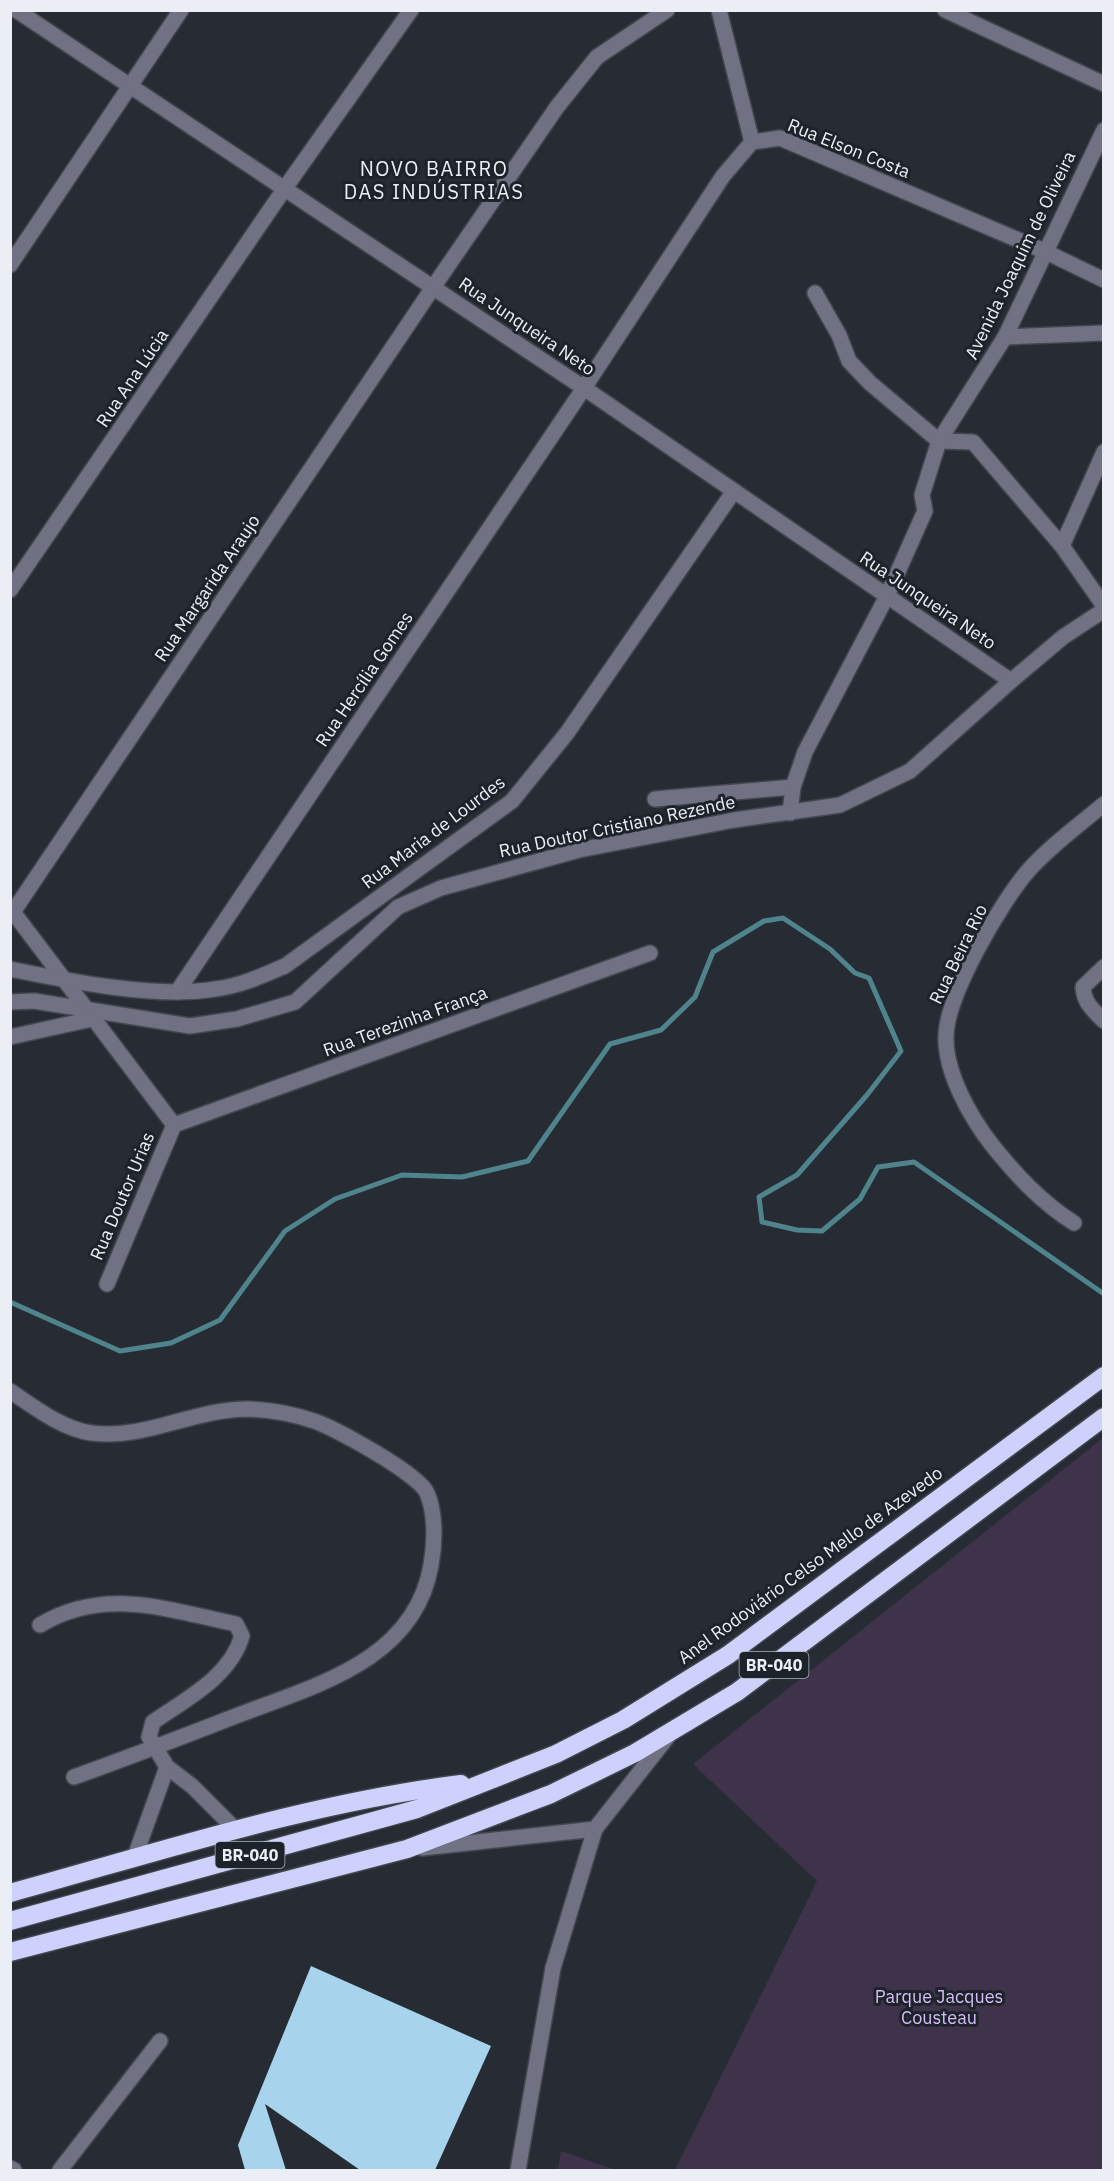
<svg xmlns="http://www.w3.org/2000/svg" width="1114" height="2181" font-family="'IBM Plex Sans',sans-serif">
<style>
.green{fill:#3f334b}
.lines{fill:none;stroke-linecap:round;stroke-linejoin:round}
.stream{stroke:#4f848d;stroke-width:5}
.building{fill:#a7d3ec}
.minor-casing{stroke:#42474f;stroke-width:18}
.highway-casing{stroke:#42474f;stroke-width:21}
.minor{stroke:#707182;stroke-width:15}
.highway{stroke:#ced1fb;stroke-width:18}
.labels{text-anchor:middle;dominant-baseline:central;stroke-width:6;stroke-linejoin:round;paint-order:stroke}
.shield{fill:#1d232a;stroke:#adb2b8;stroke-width:1.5}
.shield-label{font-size:16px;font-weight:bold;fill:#ebeff5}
.street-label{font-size:18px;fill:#ebeff5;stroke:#1d232a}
.park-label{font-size:18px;fill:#d7baf7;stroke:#1d232a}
.neighbourhood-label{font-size:20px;letter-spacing:1.5px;fill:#ebeff5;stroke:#1d232a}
</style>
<rect width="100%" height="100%" fill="#272c34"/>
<g class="green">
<polygon points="1103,1438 1103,2170 675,2170 817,1881 693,1764"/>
<polygon points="561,2151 616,2170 558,2170"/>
</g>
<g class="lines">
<polyline class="stream" points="10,1302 120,1351 171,1343 220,1320 285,1231 335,1199 402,1175 462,1177 528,1161 610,1044 661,1030 695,997 713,952 764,921 783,918 830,949 855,973 869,978 901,1051 867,1095 797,1175 759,1197 762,1222 797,1230 822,1231 860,1199 878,1167 914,1162 1104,1294"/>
</g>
<polygon class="building" points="311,1966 491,2046 435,2170 360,2170 265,2104 286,2170 245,2170 238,2145"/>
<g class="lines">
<g class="minor-casing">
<g id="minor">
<polyline points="16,10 584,388 1011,681"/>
<polyline points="719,10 752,142"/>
<polyline points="945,10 1104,84"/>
<polyline points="10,265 181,10"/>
<polyline points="815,293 839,335 849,361 870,383 939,441 973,442 1062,546 1104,606"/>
<polyline points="1005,337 1104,333"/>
<polyline points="1062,546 1104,452"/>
<polyline points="10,590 285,188 411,10"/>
<polyline points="655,799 793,787"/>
<polyline points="790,813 793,787 805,752 887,596 925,511 922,495 939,441 1005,337 1104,130"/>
<polyline points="10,908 174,1125"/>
<polyline points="13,912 434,286 557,107 597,57 667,10"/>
<path d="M1104 967 1083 987C1084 1003 1093 1010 1104 1021"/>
<path d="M10 969C68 981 158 999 215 989 240 986 262 976 285 966L512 801 567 733 734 491"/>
<polyline points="177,992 584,388 723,176 752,142 780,138 1044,251 1104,280"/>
<polyline points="10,1002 34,1001 190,1026 237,1019 295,1002 398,907 441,888 579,850 734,820 840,805 910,771 1011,681 1063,637 1104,610"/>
<polyline points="10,1037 92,1019"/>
<polyline points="174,1125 650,953"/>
<path d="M1074 1223C1041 1202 1016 1175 992 1145 971 1118 945 1073 946 1037 946 996 1001 902 1028 871 1050 846 1078 826 1104 804"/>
<polyline points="107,1284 174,1125"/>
<path d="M10 1391C34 1407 62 1429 91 1433 145 1440 194 1409 248 1409 271 1410 293 1414 314 1421 335 1428 419 1474 427 1493 436 1514 435 1543 431 1565 414 1666 304 1688 223 1721 174 1740 124 1759 74 1777"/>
<path d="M40 1625C105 1586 168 1610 236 1624L242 1636C230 1677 186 1699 153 1722L149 1737 167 1767 192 1786 236 1830"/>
<polyline points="422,1848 595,1829 669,1735"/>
<polyline points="134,1859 167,1767"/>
<polyline points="10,2168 14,2170"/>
<polyline points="60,2170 160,2041"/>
<polyline points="518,2170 553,1968 595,1829"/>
</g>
</g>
<g class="highway-casing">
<g id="highway">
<path d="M10 1893C159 1852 308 1803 461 1784"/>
<polyline points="10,1921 417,1809 556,1754 623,1720 728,1655 1104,1376"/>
<polyline points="10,1952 407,1849 551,1794 635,1753 737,1692 1104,1417"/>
</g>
</g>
<use href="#minor" class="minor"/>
<use href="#highway" class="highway"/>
</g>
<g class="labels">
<g class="shield">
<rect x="739.5" y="1652" width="69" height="26" rx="4.5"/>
<rect x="215.5" y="1842" width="69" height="26" rx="4.5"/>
</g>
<g class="shield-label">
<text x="774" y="1665">BR-040</text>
<text x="250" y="1855">BR-040</text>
</g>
<g class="street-label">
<text transform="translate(849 148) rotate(22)">Rua Elson Costa</text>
<text transform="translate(1020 255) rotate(-64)">Avenida Joaquim de Oliveira</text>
<text transform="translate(527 326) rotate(34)">Rua Junqueira Neto</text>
<text transform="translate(132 378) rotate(-56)">Rua Ana Lúcia</text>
<text transform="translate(207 588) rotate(-56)">Rua Margarida Araujo</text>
<text transform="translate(928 600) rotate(34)">Rua Junqueira Neto</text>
<text transform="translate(364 679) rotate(-56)">Rua Hercília Gomes</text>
<text transform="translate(617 826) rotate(-12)">Rua Doutor Cristiano Rezende</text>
<text transform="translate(433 832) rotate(-37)">Rua Maria de Lourdes</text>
<text transform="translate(958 954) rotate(-64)">Rua Beira Rio</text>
<text transform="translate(405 1021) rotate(-20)">Rua Terezinha França</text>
<text transform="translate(122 1196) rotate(-67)">Rua Doutor Urias</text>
<text transform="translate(810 1565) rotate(-36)">Anel Rodoviário Celso Mello de Azevedo</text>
</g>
<g class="park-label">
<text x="939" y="1996">Parque Jacques<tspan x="939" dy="21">Cousteau</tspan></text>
</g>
<g class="neighbourhood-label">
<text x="434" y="168">NOVO BAIRRO<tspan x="434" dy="23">DAS INDÚSTRIAS</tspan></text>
</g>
</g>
<rect width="1114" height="2181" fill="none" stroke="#ebeff5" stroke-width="24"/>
</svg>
